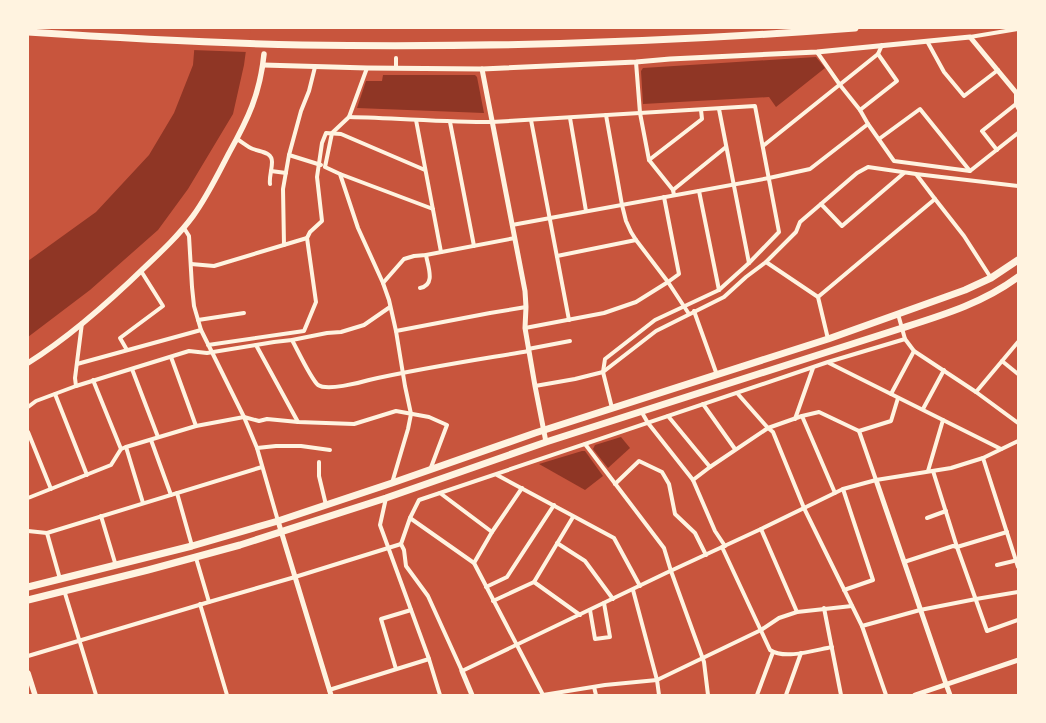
<svg xmlns="http://www.w3.org/2000/svg" width="1046" height="723" font-family="Roboto,sans-serif">
<style>
.water{fill:#8f3625}
.pier{fill:#c8553d}
.lines{fill:none;stroke-linecap:round;stroke-linejoin:round}
.minor{stroke:#fff3e0;stroke-width:4}
.tertiary{stroke:#fff3e0;stroke-width:5}
.secondary{stroke:#fff3e0;stroke-width:5.5}
.trunk{stroke:#fff3e0;stroke-width:7}
.motorway{stroke:#fff3e0;stroke-width:7}
</style>
<rect width="100%" height="100%" fill="#c8553d"/>
<g class="water">
<polygon points="196,28 249,28 244,65 233,114 188,189 158,230 90,290 28,337 28,261 96,212 149,155 174,113 193,65"/>
<polygon points="816,57 825,68 776,107 769,97 643,104 641,71 643,68"/>
<polygon points="383,75 475,75 477,77 484,113 357,108 366,81 382,81"/>
<polygon points="621,437 630,448 608,468 593,449 595,445"/>
<polygon points="582,451 585,451 603,476 585,490 539,464"/>
</g>
<polygon class="pier" points="194,28 251,28 247,52 192,50"/>
<g class="lines">
<g class="minor">
<polyline points="970,37 1018,29"/>
<polyline points="927,41 944,72 964,96 998,70"/>
<polyline points="817,52 840,85 860,110 868,124 894,161 970,171 1018,133"/>
<polyline points="396,58 396,68"/>
<polyline points="636,62 640,113 649,160 673,190 674,195"/>
<polyline points="367,68 349,117 332,133 325,167 340,174 358,228 383,283 389,300 396,331 405,386 411,414 408,429 392,483"/>
<polyline points="1016,92 1016,104 1018,108"/>
<polyline points="719,109 749,263"/>
<polyline points="860,110 897,81 878,54"/>
<polyline points="606,115 622,205 626,221 631,232 636,240 668,282 689,314"/>
<path d="M349 117C397 118 444 122 492 122L755 106 779 232 749 263 719 290 655 320 605 359 603 372 612 408"/>
<polyline points="570,118 586,211"/>
<polyline points="416,120 441,252"/>
<polyline points="531,120 569,320"/>
<polyline points="450,122 474,246"/>
<path d="M237 139C242 142 248 147 253 149 261 152 272 152 272 162 272 170 269 177 270 184"/>
<polyline points="879,139 920,109 970,171"/>
<polyline points="763,146 878,54 882,45"/>
<polyline points="997,150 982,131 1016,104"/>
<polyline points="289,155 321,165"/>
<polyline points="649,160 702,119 701,110"/>
<polyline points="271,171 286,173"/>
<polyline points="340,174 433,209"/>
<polyline points="916,174 935,199 964,236 991,278"/>
<polyline points="673,190 726,147"/>
<polyline points="699,191 719,290"/>
<polyline points="821,204 842,226 904,173"/>
<polyline points="512,225 769,178 810,169 868,124"/>
<polyline points="184,228 189,236 192,287 194,306 201,330 244,417 257,448 278,521"/>
<polyline points="284,245 283,189 289,155 301,111 309,91 315,67"/>
<polyline points="557,256 636,240"/>
<polyline points="766,262 818,297 828,339"/>
<polyline points="191,264 214,266 307,238"/>
<polyline points="383,283 404,259 414,256 426,255 515,238"/>
<path d="M420 288C436 285 428 267 426 255"/>
<polyline points="818,297 935,199"/>
<polyline points="694,311 717,375"/>
<polyline points="898,314 905,339 914,351 976,392 1018,423"/>
<polyline points="198,320 244,313"/>
<polyline points="525,328 604,313 636,302 668,282 679,274 664,197"/>
<polyline points="396,331 490,313 526,307"/>
<polyline points="905,339 828,362 419,500 410,518 401,544 404,550 406,566 428,596 462,671 666,573 761,529 843,489 876,480 951,468 983,458 1018,441"/>
<path d="M292 340C297 349 311 379 318 385 327 391 359 383 369 380 422 368 476 360 529 351"/>
<polyline points="208,345 304,331 316,302 307,238 310,232 322,221 317,177 322,143 326,133 341,134 425,170"/>
<polyline points="256,345 298,422"/>
<polyline points="528,349 570,341"/>
<polyline points="127,350 120,338 163,306 141,271"/>
<polyline points="171,357 196,426"/>
<polyline points="1002,361 1018,374"/>
<path d="M829 363C886 392 944 420 1001 449"/>
<polyline points="77,364 201,330"/>
<polyline points="132,369 158,437"/>
<polyline points="93,380 121,449"/>
<polyline points="76,386 75,378 82,323"/>
<polyline points="535,386 575,379 603,372 656,331 724,297 746,277 766,262 796,232 800,222 857,173 868,167 916,174 1018,186"/>
<polyline points="976,392 1018,342"/>
<polyline points="737,393 768,428 773,432 804,508 862,626 886,695"/>
<polyline points="55,394 87,475"/>
<polyline points="891,394 914,351"/>
<polyline points="703,404 735,449"/>
<polyline points="28,407 36,401 76,386 189,351 207,353 256,345 274,342 292,340 327,333 341,332 364,325 390,307"/>
<polyline points="923,409 944,370"/>
<polyline points="641,411 648,423 693,480 715,531 725,546"/>
<polyline points="668,416 710,467"/>
<polyline points="802,416 835,493"/>
<polyline points="795,419 813,368"/>
<polyline points="859,431 876,480"/>
<polyline points="28,432 51,489"/>
<polyline points="151,440 171,495"/>
<polyline points="585,444 664,548 671,571 704,662 708,695"/>
<polyline points="126,447 143,503"/>
<polyline points="257,448 276,446 301,446 330,450"/>
<polyline points="983,458 1018,567"/>
<polyline points="319,462 319,476 326,505"/>
<polyline points="928,471 943,420"/>
<polyline points="933,471 957,547 987,631 1018,620"/>
<polyline points="497,475 614,538 640,586"/>
<polyline points="693,480 710,467 768,428 802,416 819,412 859,431 891,421 898,398"/>
<polyline points="615,484 639,461 662,472 669,484 675,514 695,533 706,555"/>
<polyline points="843,489 873,580 844,590"/>
<polyline points="177,493 192,546"/>
<polyline points="440,493 492,532"/>
<polyline points="28,498 111,465 121,449 126,447 196,426 244,417 259,421 267,419 298,422 354,424 396,411 429,417 447,425 430,470"/>
<polyline points="386,498 380,525 429,659 440,695"/>
<polyline points="101,516 116,566"/>
<polyline points="410,518 474,563 543,695"/>
<polyline points="927,518 946,511"/>
<polyline points="761,529 797,612"/>
<polyline points="28,531 47,533 262,467"/>
<polyline points="47,533 60,579"/>
<polyline points="557,543 585,561 613,599"/>
<path d="M722 547 770 650C785 660 815 650 832 647"/>
<polyline points="196,558 209,602"/>
<polyline points="904,562 953,546 957,547 1007,532"/>
<polyline points="474,563 492,532 522,488"/>
<polyline points="997,565 1018,560"/>
<polyline points="534,582 580,615"/>
<polyline points="486,587 507,577 554,505"/>
<polyline points="64,590 96,695"/>
<polyline points="633,590 657,680 659,695"/>
<polyline points="493,601 534,582 573,517"/>
<polyline points="200,604 227,695"/>
<polyline points="824,608 841,695"/>
<polyline points="590,610 595,639 610,637 604,603"/>
<polyline points="862,626 920,610 976,599 1018,592"/>
<polyline points="28,656 209,602 295,577 401,544"/>
<polyline points="396,669 381,619 411,610"/>
<polyline points="594,687 596,695"/>
<polyline points="329,690 429,659"/>
<polyline points="543,695 605,685 657,680 761,630 779,618 797,612 852,606"/>
<polyline points="757,695 773,652"/>
<polyline points="786,695 801,653"/>
</g>
<g class="tertiary">
<polyline points="263,65 367,68 482,69 636,62 670,59 817,52 970,37 1018,95"/>
<polyline points="482,69 525,291 526,307 525,328 535,386 546,442"/>
<polyline points="876,480 946,684 950,695"/>
<polyline points="278,521 331,695"/>
<polyline points="462,671 472,695"/>
<polyline points="915,695 1018,660"/>
</g>
<g class="secondary">
<path d="M28 363C71 336 109 302 145 267 162 251 179 235 193 216 207 197 218 174 229 153 248 119 260 94 264 54"/>
<polyline points="28,673 35,695"/>
</g>
<g class="trunk">
<polyline points="28,587 192,546 278,521 392,483 535,433 828,339 898,314 965,290 991,278 1018,260"/>
<path d="M28 600 148 570 240 545 386 498 546 442 902 328C943 315 983 303 1018 277"/>
</g>
<path class="motorway" d="M28 32C119 38 211 43 302 45 486 48 671 42 855 28"/>
</g>
<rect width="1046" height="723" fill="none" stroke="#fff3e0" stroke-width="58"/>
</svg>
